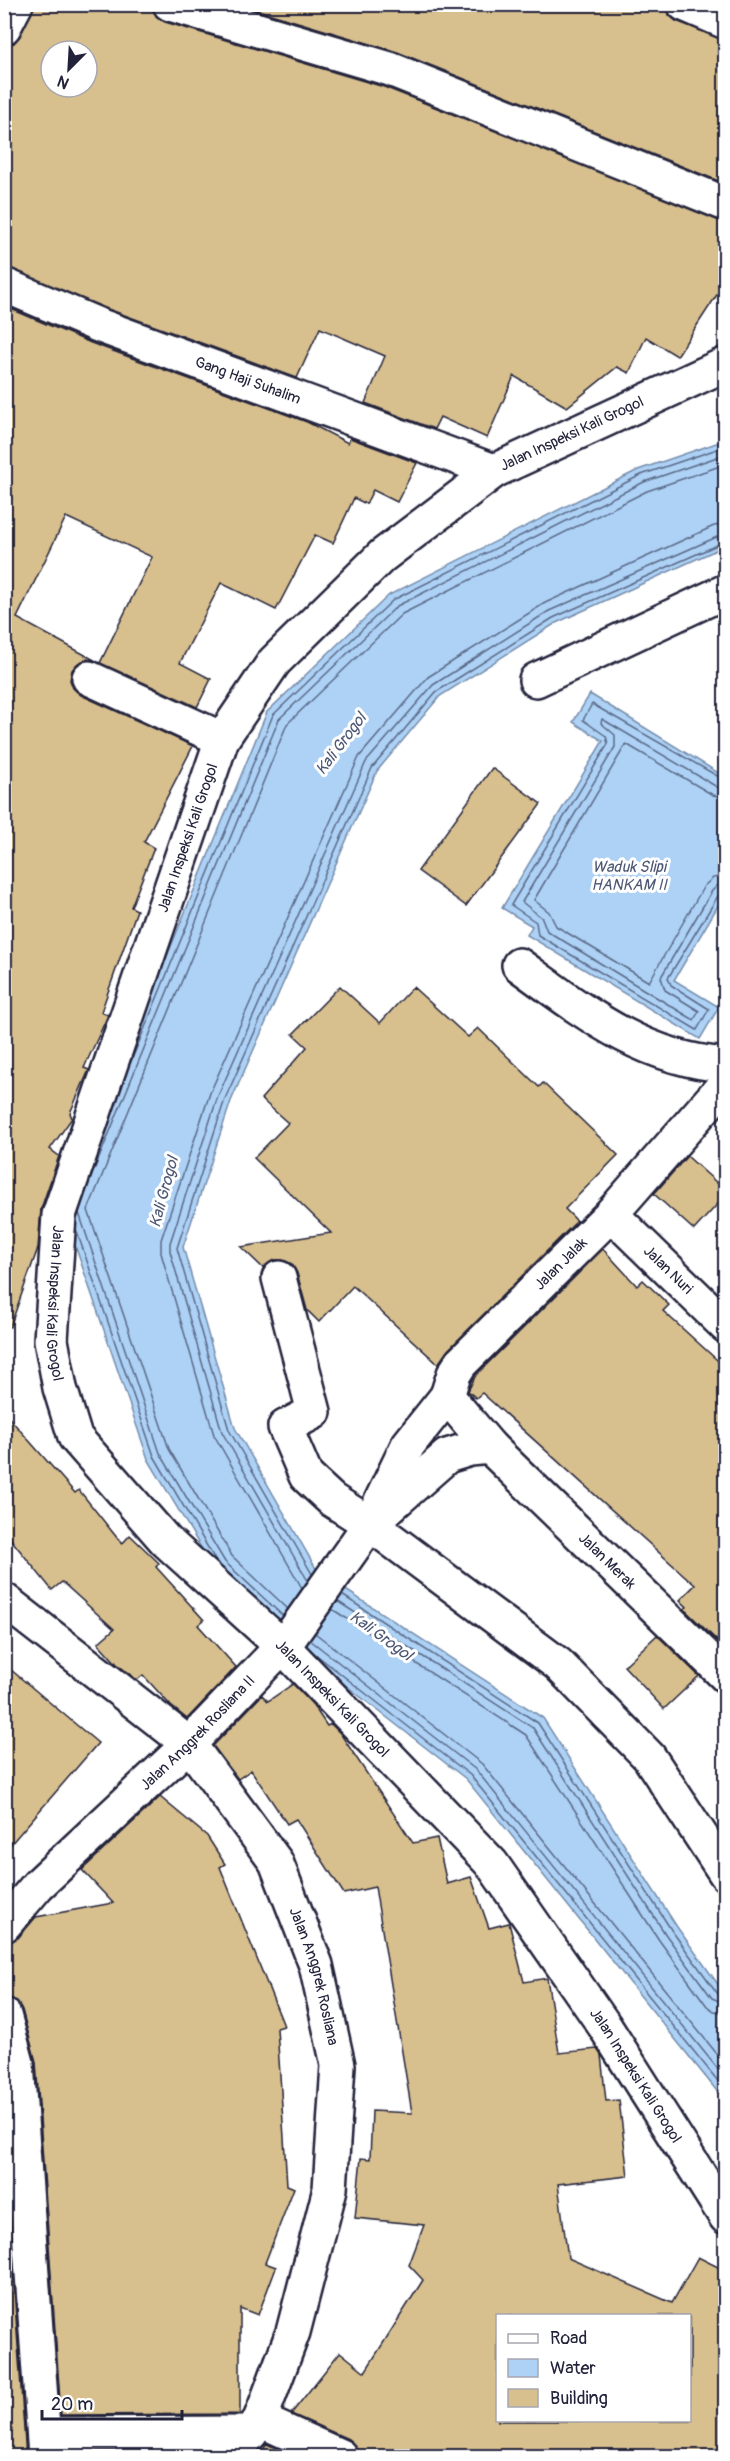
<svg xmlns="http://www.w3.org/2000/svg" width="730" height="2461" font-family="Pangolin,sans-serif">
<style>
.water{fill:#add2f6;stroke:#758cab;stroke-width:1.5}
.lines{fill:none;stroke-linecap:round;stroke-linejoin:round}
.shore{stroke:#5a6886;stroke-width:1.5}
.building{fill:#d7bf8e;stroke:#22223b;stroke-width:1.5;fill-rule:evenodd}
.minor-casing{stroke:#22223b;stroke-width:38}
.minor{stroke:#fff;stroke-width:33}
.labels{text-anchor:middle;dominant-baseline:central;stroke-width:6;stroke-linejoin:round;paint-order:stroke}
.street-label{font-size:15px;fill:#22223b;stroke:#fff}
.water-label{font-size:16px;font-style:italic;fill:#4c5773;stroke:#fff}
</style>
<rect width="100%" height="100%" fill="#fff"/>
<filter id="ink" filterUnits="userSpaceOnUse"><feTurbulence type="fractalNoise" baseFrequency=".0167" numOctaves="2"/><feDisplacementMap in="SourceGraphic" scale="12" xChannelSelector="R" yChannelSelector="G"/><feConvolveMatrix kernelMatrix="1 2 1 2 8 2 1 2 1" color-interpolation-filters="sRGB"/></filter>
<g filter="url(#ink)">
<g class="water">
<polygon points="725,440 725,546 556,623 440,696 377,771 231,1101 183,1247 235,1428 318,1572 543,1718 677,1927 725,1994 725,2101 466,1779 290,1642 215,1571 148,1459 63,1210 267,712 389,595 638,470"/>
<polygon points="590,694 725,777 725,894 674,980 719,1007 700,1039 527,935 532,926 502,908 603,741 573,722"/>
</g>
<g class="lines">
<g class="shore">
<polyline points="726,781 592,704 583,720 606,736 608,744 511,905 536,922 538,935 697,1030 709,1009 671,985 668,978 718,896 726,892"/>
<polyline points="726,789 717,787 602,719 601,723 615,735 615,747 522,902 542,918 547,931 694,1020 699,1011 665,990 661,977 712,891 717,886 726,885"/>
<polyline points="726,798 713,795 626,744 534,900 549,912 556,926 649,982 704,886 713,878 726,876"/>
<polyline points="130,1064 273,715 393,600 641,475 726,446"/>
<polyline points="88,1185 279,719 397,606 644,482 726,454"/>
<polyline points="79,1213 160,1453 225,1562 283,1616"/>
<polyline points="76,1229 154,1456 217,1563"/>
<polyline points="312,1574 229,1430 177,1248 225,1099 372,768 436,692 553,618 726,541"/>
<polyline points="308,1581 222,1432 170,1251 170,1243 218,1096 366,762 433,685 549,611 726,533"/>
<polyline points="302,1588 214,1435 161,1253 161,1240 210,1093 359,757 428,677 545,603 714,526 726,524"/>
<polyline points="342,1595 538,1723 672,1931 718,1994 726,1996"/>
<polyline points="337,1601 533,1728 666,1935 712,1998 726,2004"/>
<polyline points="288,1609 232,1556 169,1449 88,1210 287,724 402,614 647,491 726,464"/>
<polyline points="332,1609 526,1735 659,1940 707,2006 714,2011 726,2013"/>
<polyline points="315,1633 482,1764 726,2065"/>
<polyline points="310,1640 476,1770 726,2079"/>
<polyline points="314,1653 470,1775 726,2091"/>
</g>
</g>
<g class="building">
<path d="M35 4H152L156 16 165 22 384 87 726 222V281L677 356 646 337 629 373 617 367 567 407 514 376 487 438 440 417 434 429 365 403 385 356 320 328 297 378 105 308 4 267V46L14 43 20 36ZM51 51H87V87H51Z"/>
<polygon points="238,4 666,4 669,15 676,21 726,40 726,184 397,52"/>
<polygon points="4,306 91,343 307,422 348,443 350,438 417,463 397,502 373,490 366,504 354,498 333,543 315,535 276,610 221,583 180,663 211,679 197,707 100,663 152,557 66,517 17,618 98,662 87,659 78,663 72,670 70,680 73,688 81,695 193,746 144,842 154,848 131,907 137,910 101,1012 108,1015 84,1068 89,1070 70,1113 72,1118 50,1149 59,1156 41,1209 38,1248 10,1327 4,1326"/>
<polygon points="492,768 541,804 466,906 418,871"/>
<polygon points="340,986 380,1023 413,987 468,1037 478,1028 539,1087 543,1083 618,1155 565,1209 577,1221 448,1350 438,1364 353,1286 319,1322 307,1310 297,1273 292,1264 283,1260 275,1260 263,1268 241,1247 331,1233 254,1158 288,1123 261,1099 307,1047 293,1034"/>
<polygon points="687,1156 726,1191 726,1195 694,1230 654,1194"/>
<polygon points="603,1249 637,1286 643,1280 669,1305 663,1311 726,1368 726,1649 684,1609 687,1607 680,1600 695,1585 482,1393 476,1398 468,1391 476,1375"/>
<polygon points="4,1412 75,1493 79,1490 122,1544 130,1535 159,1563 156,1567 204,1620 198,1625 236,1667 187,1719 171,1706 143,1675 137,1680 117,1664 98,1643 114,1629 62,1582 52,1590 4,1531"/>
<polygon points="657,1635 699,1676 664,1709 624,1666"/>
<polygon points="4,1664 98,1743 4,1852"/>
<path d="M293 1684 313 1705 327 1726 331 1724 340 1733 413 1843 437 1838 447 1884 471 1877 489 1928 509 1923 524 1982 547 1978 559 2053 597 2049 601 2055 606 2101 619 2100 628 2176 558 2184 568 2258 672 2303 698 2257 726 2271V2457H358L355 2446 348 2439 291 2414 340 2352 365 2372 423 2280 409 2265 424 2225 355 2218 361 2158 370 2159 372 2111 412 2113 375 1887 344 1894 296 1819 287 1824 251 1770 238 1779 213 1746 262 1695 268 1701ZM498 2316H690V2421H498Z"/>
<polygon points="160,1797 207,1836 225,1864 220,1867 284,2026 277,2028 287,2185 294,2188 265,2263 276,2267 258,2315 240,2308 240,2414 61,2415 36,2062 22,2010 17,2001 4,1997 4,1943 18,1938 36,1917 113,1903 82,1870"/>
<polygon points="4,2151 26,2457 4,2457"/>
<polygon points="267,2444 295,2457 258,2457"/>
<polygon points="119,2452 119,2457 63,2457 64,2453"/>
</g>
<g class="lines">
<g class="minor-casing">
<g id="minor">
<polyline points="170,4 390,69 726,204"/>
<polyline points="684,4 726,22"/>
<polyline points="4,27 16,4"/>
<path id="s1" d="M4 285 98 325 494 471"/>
<path id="s2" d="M726 364 494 471 382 556 274 662 222 739 59 1215 51 1340 60 1388 75 1437 166 1541 282 1646 492 1864 604 2025 726 2217"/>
<polyline points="89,678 222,739"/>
<polyline points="536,680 726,591"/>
<path d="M519 965C584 1012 642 1059 726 1065"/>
<path id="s3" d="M726 1083 611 1214 461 1363 454 1374 447 1396 490 1447 726 1676"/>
<path id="s4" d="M611 1214 726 1326"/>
<polyline points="279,1278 314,1412 285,1427 306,1476 332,1500 370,1524 558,1664 649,1757 726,1874"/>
<polyline points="380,1515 447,1456 470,1449 490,1447"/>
<path id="s5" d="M4 1600 189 1744 276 1862 316 1965 338 2065 330 2189 293 2332 260 2420 233 2456"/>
<path id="s6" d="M4 1925 38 1885 189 1744 288 1640 370 1524 408 1445 447 1396"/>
<polyline points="4,2015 17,2063 45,2456"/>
<polyline points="260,2420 340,2456"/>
<polyline points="44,2434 251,2433"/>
</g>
</g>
<use href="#minor" class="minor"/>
</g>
</g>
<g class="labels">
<g class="street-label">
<text stroke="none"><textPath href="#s1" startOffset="262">Gang Haji Suhalim</textPath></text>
<text transform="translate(572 434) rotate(-25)">Jalan Inspeksi Kali Grogol</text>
<text transform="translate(188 838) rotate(-71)">Jalan Inspeksi Kali Grogol</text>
<text transform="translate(561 1264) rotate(-45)">Jalan Jalak</text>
<text stroke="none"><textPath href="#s4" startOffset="80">Jalan Nuri</textPath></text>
<text stroke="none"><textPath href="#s2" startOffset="1232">Jalan Inspeksi Kali Grogol</textPath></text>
<text stroke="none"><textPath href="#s3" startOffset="652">Jalan Merak</textPath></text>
<text stroke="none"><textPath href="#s2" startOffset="1736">Jalan Inspeksi Kali Grogol</textPath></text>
<text stroke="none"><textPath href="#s6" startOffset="273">Jalan Anggrek Rosliana II</textPath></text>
<text stroke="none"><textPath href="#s5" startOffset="502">Jalan Anggrek Rosliana</textPath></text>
<text stroke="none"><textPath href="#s2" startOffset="2222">Jalan Inspeksi Kali Grogol</textPath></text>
</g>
<g class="water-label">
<text transform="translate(341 744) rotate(-53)">Kali Grogol</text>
<text x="629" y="867">Waduk Slipi<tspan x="629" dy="18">HANKAM II</tspan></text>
<text transform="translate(164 1192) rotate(-75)">Kali Grogol</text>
<text transform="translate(381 1636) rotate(36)">Kali Grogol</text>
</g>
</g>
<rect width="730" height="2461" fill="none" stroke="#fff" stroke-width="24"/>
<rect x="12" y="12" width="706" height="2437" fill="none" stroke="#22223b" stroke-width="2" filter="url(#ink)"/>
<rect x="496" y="2314" width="195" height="108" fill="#ffffff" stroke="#a7a7b1" stroke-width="1.5"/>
<rect x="508" y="2334" width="30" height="9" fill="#ffffff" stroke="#a7a7b1" stroke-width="1.5"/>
<text x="550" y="2344" font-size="18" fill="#22223b">Road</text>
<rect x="508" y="2359" width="30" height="18" fill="#add2f6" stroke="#a7a7b1" stroke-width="1.5"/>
<text x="550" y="2374" font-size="18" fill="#22223b">Water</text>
<rect x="508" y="2389" width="30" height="18" fill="#d7bf8e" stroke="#a7a7b1" stroke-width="1.5"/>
<text x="550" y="2404" font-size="18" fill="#22223b">Building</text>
<g transform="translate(69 69) rotate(204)"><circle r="28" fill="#ffffff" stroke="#a7a7b1" stroke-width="1.5"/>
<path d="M0-4.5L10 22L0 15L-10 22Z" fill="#22223b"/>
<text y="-9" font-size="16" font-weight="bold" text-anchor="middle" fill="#22223b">N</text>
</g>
<path d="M42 2410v9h140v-9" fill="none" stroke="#22223b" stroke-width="3"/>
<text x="51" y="2410" font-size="18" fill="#22223b" stroke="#ffffff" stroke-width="4.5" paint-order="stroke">20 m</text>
</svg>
